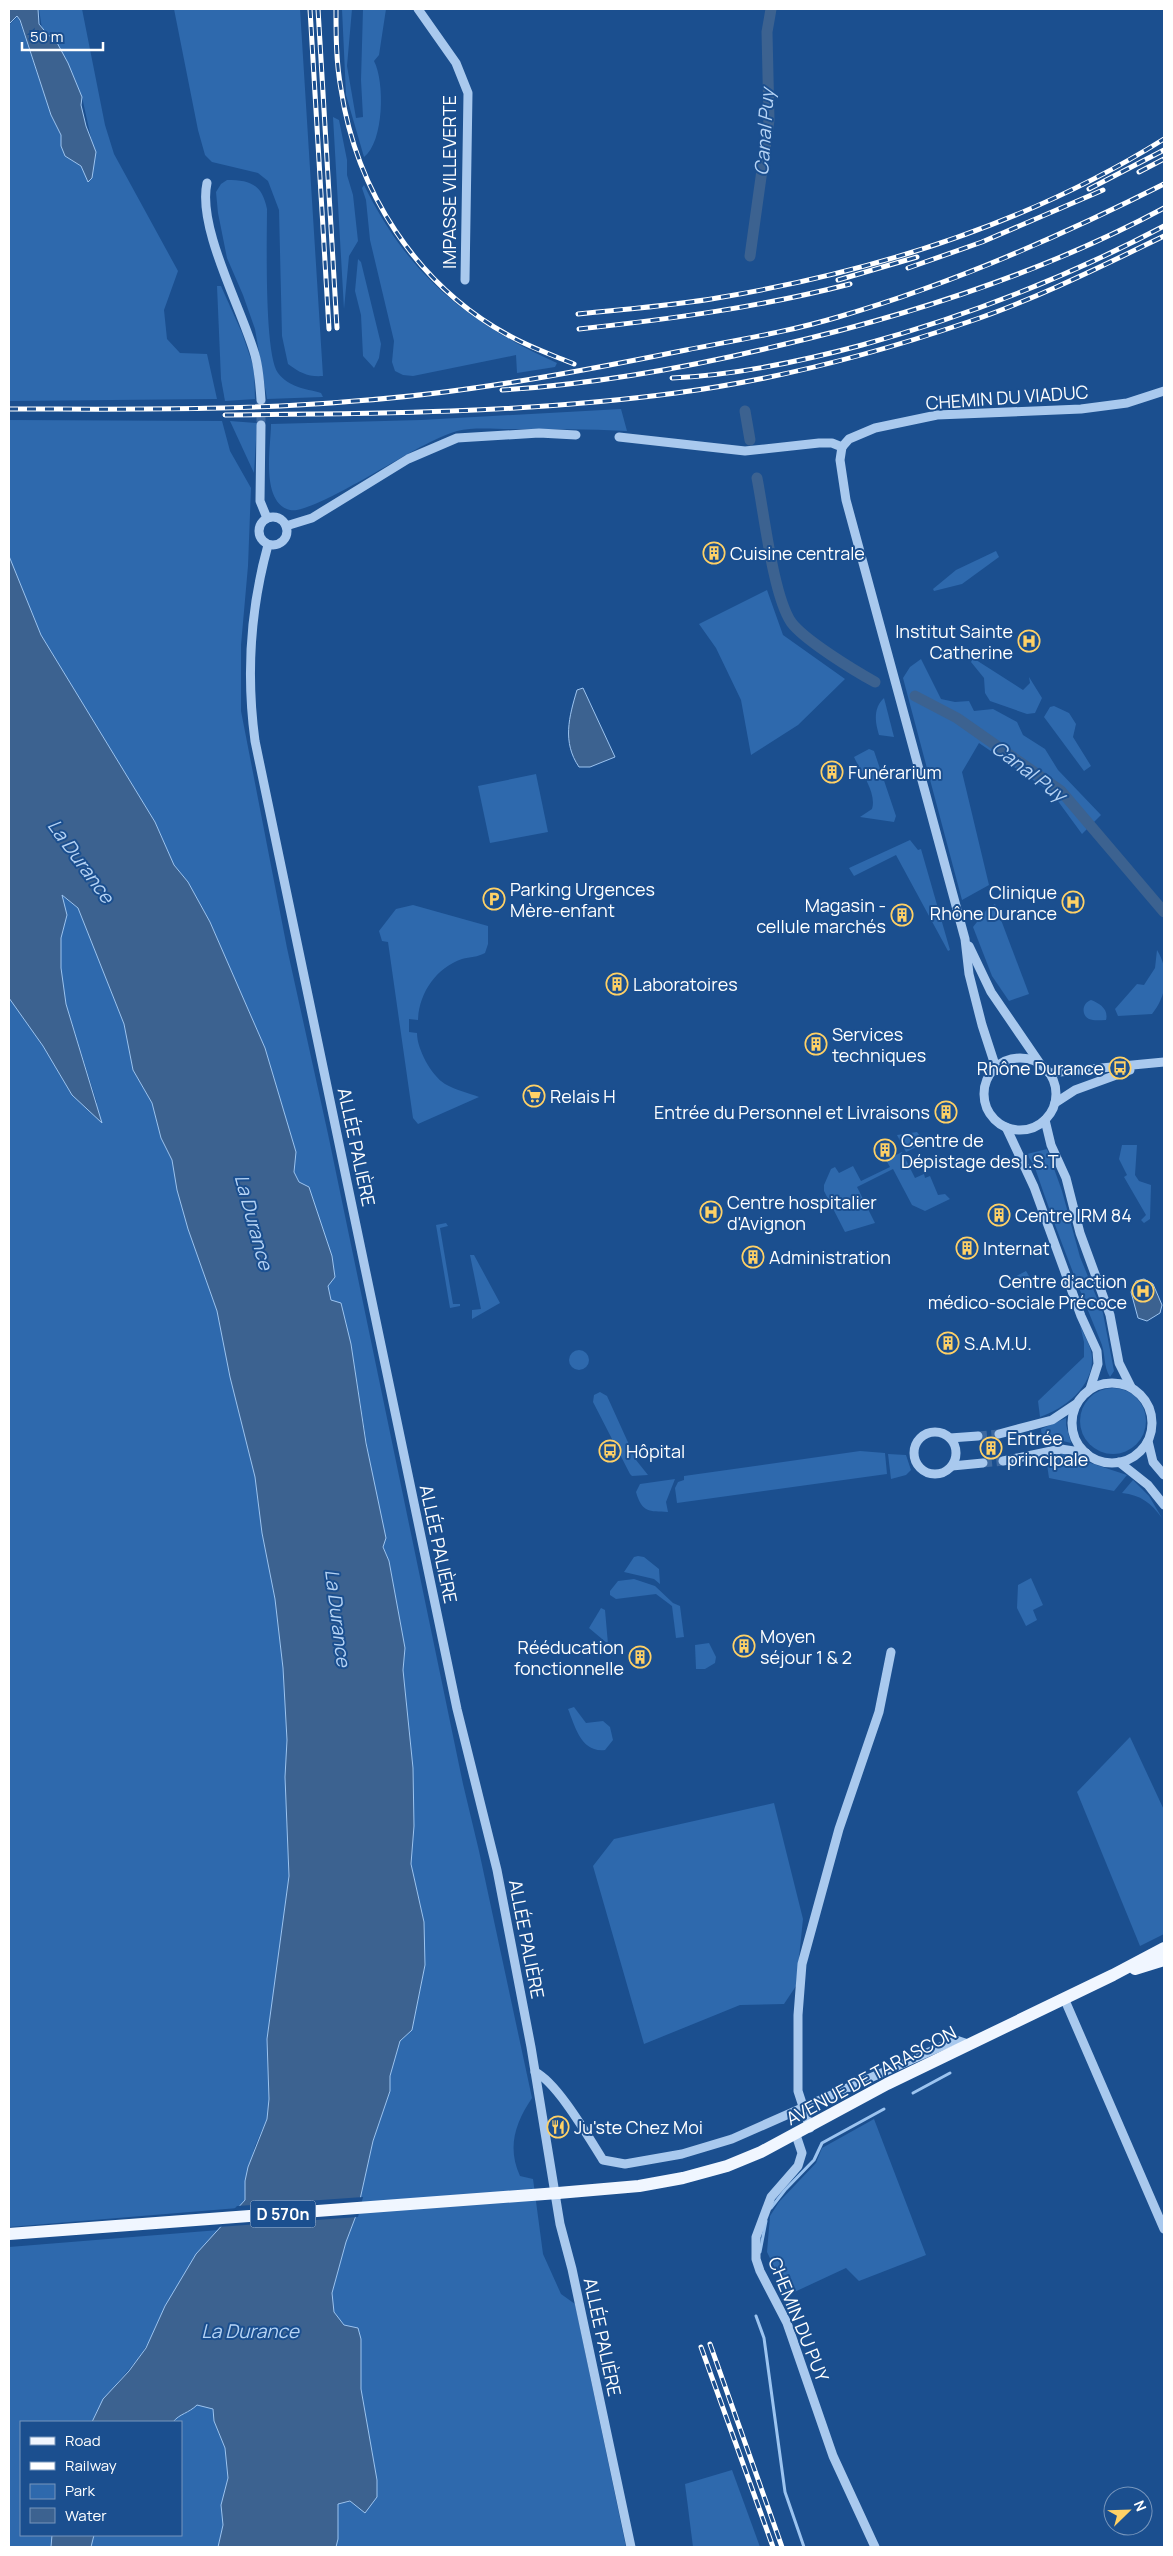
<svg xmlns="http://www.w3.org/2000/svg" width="1173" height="2556" font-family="Manrope,sans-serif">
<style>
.green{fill:#2e69ad}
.water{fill:#3c6290;stroke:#9cc4f0}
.pier{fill:#1b4f8f}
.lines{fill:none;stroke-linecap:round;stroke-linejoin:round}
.stream{stroke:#9cc4f0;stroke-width:3}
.canal{stroke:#3c6290;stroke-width:11}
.minor-tunnel{stroke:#3d69a0;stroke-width:9;stroke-dasharray:9 4.5;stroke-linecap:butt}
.minor{stroke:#a9c9ee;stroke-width:9}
.major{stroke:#f0f6ff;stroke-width:12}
.rail-casing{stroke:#fff;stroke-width:5}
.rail{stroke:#1b4f8f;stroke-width:3;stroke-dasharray:9;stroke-linecap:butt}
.major-bridge{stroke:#f0f6ff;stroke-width:12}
.labels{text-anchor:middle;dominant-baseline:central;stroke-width:4;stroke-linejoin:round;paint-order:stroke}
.shield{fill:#1b4f8f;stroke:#bbcadd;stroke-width:1}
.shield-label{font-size:16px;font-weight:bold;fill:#fff}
.street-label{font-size:18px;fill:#fff;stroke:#1b4f8f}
.poi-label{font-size:18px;fill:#fff;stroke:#1b4f8f;text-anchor:start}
.water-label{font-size:19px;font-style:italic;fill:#b5d3f5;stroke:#1b4f8f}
</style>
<rect width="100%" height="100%" fill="#1b4f8f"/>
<g class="green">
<polygon points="39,9 82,9 105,125 114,154 178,271 164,310 167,339 180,353 207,354 217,399 9,401 9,25 18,16 51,115 61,135 61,146 65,156 81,166 95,156 82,97 55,39 42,29"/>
<path d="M174 9H300L323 376C308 377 300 373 288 364L282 336 279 210 268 181 258 173 212 162 205 155 198 130Z"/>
<path d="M342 9H352L347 66 356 118 363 117 361 80 363 9H386L379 55 374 61C385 82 384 142 364 157L346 95Z"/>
<polygon points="333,117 339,120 347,160 347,175 353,195 358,241 349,256 344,309"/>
<path d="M227 180C250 180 262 184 267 209 267 238 264 354 278 373 290 388 304 388 321 393L323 397 267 399 255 329 243 295 227 258 218 213 216 192 221 184Z"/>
<path d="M364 185C408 275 467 322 557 363L555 367 517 373 516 355 413 376 403 375 395 371 392 362 394 341 370 240 366 200 362 188Z"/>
<polygon points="358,259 361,262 381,344 379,358 374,368 363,356 361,315 355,291"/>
<polygon points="217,286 221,286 242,333 254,368 255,399 225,401 221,379"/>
<path d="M621 409 627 431C588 429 549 429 510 429 493 429 473 427 457 431 443 435 428 443 415 450 393 461 309 515 290 510 260 502 271 447 271 424L421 420Z"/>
<path d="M9 420 222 421 230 451 251 488 248 566 241 645V711L287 948 328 1134 463 1784 479 1851 532 2098C515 2123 507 2148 520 2176L533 2179 543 2254 561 2294 575 2304 626 2547H336L338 2539V2504L377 2497V2480L361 2389V2339L344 2325 333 2312 332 2293 346 2242 357 2213 373 2141 390 2091V2076L400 2041 412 2030 416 2000 421 1987 424 1922 411 1864 414 1826 413 1768 403 1670 405 1648 389 1561 383 1547 351 1344 331 1300 299 1182 294 1172 296 1152 265 1048 210 922 188 882 174 865 155 822 41 635 9 556Z"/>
<polygon points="230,421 257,423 254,473"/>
<polygon points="996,551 999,557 962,584 934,591 933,589 956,570"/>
<polygon points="767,590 783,635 845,679 798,725 751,755 741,700 716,648 699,624"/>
<polygon points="973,658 1023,690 1030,683 1029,677 1042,698 1035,713 1027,714 990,701 985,693 984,678 971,662"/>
<polygon points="921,659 941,699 955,702 969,701 974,711 993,709 1017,722 1023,735 1045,749 1058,770 1101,815 1082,834 1052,793 979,743 962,772 989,885 962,900 903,678 910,667"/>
<path d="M884 698 894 737 879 735C875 722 873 708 884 698Z"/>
<polygon points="1054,706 1069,713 1076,724 1073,737 1091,766 1084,771 1044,717 1050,707"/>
<path d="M869 749 874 751 896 816 894 822 860 817 872 809C877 793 861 772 854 757Z"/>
<polygon points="536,774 548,832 490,843 478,786"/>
<polygon points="910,840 918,850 921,849 950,950 948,951 896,855 854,876 849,868"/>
<polygon points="61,895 78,908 124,1024 133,1070 152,1103 161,1138 172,1160 177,1190 188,1229 217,1311 230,1377 255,1477 262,1533 275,1599 283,1668 287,1740 285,1777 289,1876 267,2039 269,2099 267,2119 255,2146 245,2181 245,2200 238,2208 9,2227 9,998 43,1046 72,1095 97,1103 66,1004 61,968 61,938 67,915"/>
<polygon points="995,904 1029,994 1009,1001 992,976 973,927 988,908"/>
<path d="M413 905 488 926V944L485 953C478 957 470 957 462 959 436 968 419 993 418 1020L409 1019V1032L417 1033C417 1049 431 1075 445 1084 455 1090 469 1093 479 1097L418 1124 413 1118 388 942 382 941 379 931 396 909Z"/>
<path d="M1157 950C1170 971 1167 996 1152 1014L1118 1016 1115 1009 1137 984 1144 985 1155 968Z"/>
<path d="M1091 1000C1099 1003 1109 1009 1106 1020 1100 1020 1094 1021 1089 1019 1081 1015 1082 1003 1091 1000Z"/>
<polygon points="917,1132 925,1143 906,1152 897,1135"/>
<polygon points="1122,1145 1137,1145 1135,1175 1139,1181 1151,1185 1150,1219 1144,1223 1141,1220 1146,1215 1124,1177 1127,1175 1119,1159"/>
<path d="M1047 1149 1062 1191 1080 1257 1103 1313 1114 1371 1110 1377C1103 1366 1106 1353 1100 1340 1077 1284 1055 1227 1035 1168L1027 1154Z"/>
<polygon points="902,1152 915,1178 924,1174 925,1178 930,1176 938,1195 945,1194 950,1199 925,1211 912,1205 893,1169 857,1187 875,1223 845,1232 824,1191 824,1185 831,1169 835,1167 839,1173 853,1166 861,1181 890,1167 886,1160"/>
<polygon points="446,1223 448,1226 440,1228 453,1304 460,1304 460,1306 450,1308 436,1225"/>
<polygon points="470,1255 474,1255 500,1303 472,1319 472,1310 481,1309"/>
<polygon points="1026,1271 1034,1284 1022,1290 1017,1284 1013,1286 1009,1280"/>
<path d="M1080 1325C1084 1336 1092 1347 1092 1358 1093 1387 1064 1409 1040 1417L1038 1401 1084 1357V1342Z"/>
<circle cx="579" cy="1360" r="10"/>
<circle cx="1113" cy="1421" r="33"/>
<polygon points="600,1392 607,1396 636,1460 648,1475 632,1476 630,1474 593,1402 594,1395"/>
<polygon points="1066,1418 1066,1425 1071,1443 1063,1441 1043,1444 1041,1429"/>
<polygon points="860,1451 885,1453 887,1474 677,1503 675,1488 678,1482 684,1480 684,1476"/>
<polygon points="888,1454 906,1455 911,1470 906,1475 891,1479"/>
<polygon points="1063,1454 1127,1475 1114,1491 1049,1478 1046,1458"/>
<path d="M675 1479 666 1502 668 1512C649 1511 642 1513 636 1492L640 1484Z"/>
<path d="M1133 1480 1149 1496 1162 1518C1151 1503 1141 1495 1122 1493Z"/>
<polygon points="638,1556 644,1557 659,1569 660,1584 654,1579 624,1572 634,1557"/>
<polygon points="1031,1578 1043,1605 1033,1610 1037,1620 1026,1626 1017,1608 1018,1585"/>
<polygon points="634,1579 655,1586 673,1603 680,1606 684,1637 676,1638 672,1606 656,1594 616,1599 610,1595 610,1591 618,1581"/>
<polygon points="601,1608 605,1610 608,1644 589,1628"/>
<polygon points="709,1643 716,1657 715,1663 705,1669 696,1669 695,1645"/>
<path d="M574 1707 586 1723 603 1721 610 1727 613 1740 605 1750C581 1753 575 1726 568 1709Z"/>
<polygon points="1130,1737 1164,1810 1164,1934 1140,1946 1077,1792"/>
<polygon points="774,1803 803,1919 796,1986 784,2004 740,2005 644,2044 593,1866 614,1839"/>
<polygon points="874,2119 926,2255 859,2281 846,2268 788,2295 767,2252 770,2216 779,2202 816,2163 822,2148"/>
<path d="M219 2230 211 2240C189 2275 168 2313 145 2348 128 2375 104 2392 92 2422H21V2535H52L51 2547H9V2247Z"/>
<path d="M197 2405 213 2409 214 2421 225 2448 228 2478 221 2505 223 2525 218 2547H91L94 2535H181V2422H173C179 2414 189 2413 197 2405Z"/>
<polygon points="732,2470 760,2547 693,2547 685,2484"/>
</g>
<g class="water">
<polygon points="9,9 38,9 39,24 48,35 55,39 68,63 82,97 81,105 86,126 96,152 92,178 88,182 81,166 65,156 61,146 61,135 51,115 20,20 17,16 9,24"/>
<path d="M9 556 41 635 155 822 174 865 188 882 210 922 265 1048 296 1152 294 1172 299 1182 309 1187 332 1256 335 1277 328 1286 331 1300 341 1303 351 1344 366 1443 386 1538 383 1547 389 1561 405 1648 403 1670 413 1768 414 1826 411 1864 424 1922 425 1965 412 2030 400 2041 390 2076V2091L373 2141 357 2213 346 2242 332 2293 334 2312 344 2325 358 2328 361 2339V2389L377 2480V2497L365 2513 350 2501 338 2504V2539L336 2547H218L223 2525 221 2505 228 2478 225 2448 214 2421 213 2409 197 2405C189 2413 179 2414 173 2422H92L103 2399 129 2371 146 2348 165 2306 196 2254 245 2200V2181L248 2167 267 2119 269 2099 267 2039 289 1876 285 1777 287 1740 283 1668 275 1599 262 1533 255 1477 230 1377 217 1311 188 1229 177 1190 172 1160 161 1138 152 1103 133 1070 124 1024 78 908 62 895 67 915 61 938V968L66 1004 102 1123 72 1095 43 1046 9 998Z"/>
<path d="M583 688 615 757 590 767H579C562 742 569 717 577 690Z"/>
<polygon points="1144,1279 1153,1284 1162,1305 1160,1313 1147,1321 1138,1318 1131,1292 1136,1281"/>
<polygon points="52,2535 94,2535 91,2547 51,2547"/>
</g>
<polygon class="pier" points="363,2197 358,2217 218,2227 237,2206"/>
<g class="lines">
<g class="stream">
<polyline points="913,2093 950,2073"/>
<polyline points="771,2208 785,2190 814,2160 822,2143 884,2109"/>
<polyline points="760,2252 766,2221"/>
<polyline points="756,2316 764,2338 785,2492 804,2547"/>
</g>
<g class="canal">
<polyline points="750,256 769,120 767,32 771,9"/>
<polyline points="745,411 750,440"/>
<path d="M757 478C764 513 773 595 791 622 804 640 855 671 875 682"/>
<polyline points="915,696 957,718 1061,791 1164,912"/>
</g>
<g class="minor-tunnel">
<polyline points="261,400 261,425"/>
<polyline points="978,1436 999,1434"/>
<polyline points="983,1463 1003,1461"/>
</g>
<g class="minor">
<polyline points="418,9 456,63 468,93 465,280"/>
<path d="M207 183C197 228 242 309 255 355 259 369 260 385 261 400"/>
<polyline points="261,425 260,501 267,518"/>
<polyline points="619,437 745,451 819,443 832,443 842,447"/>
<polyline points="842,447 840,460 846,500 965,939 969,974 982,1025 996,1068"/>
<polyline points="842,447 849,439 875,428 937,415 1081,409 1127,403 1164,391"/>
<circle cx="273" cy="531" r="14"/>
<polyline points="286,526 312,518 408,459 457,438 539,433 576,435"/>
<path d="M268 545C250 610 246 674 255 741L457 1709 497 1870 531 2047 560 2224 572 2269 631 2547"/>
<polyline points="969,946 991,992 1041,1065"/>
<circle cx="1020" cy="1094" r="36"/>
<polyline points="1049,1073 1164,1062"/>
<polyline points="1055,1103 1075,1090 1130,1070"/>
<polyline points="1045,1120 1051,1145 1066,1178 1080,1233 1110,1315 1119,1363 1131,1387"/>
<polyline points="1006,1127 1034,1187 1081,1316 1097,1351 1098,1364 1090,1389"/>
<circle cx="1112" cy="1423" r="40"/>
<circle cx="935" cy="1453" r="21"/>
<polyline points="999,1434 1052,1420 1076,1404"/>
<polyline points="950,1438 978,1436"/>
<polyline points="1148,1441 1153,1462 1164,1475"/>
<polyline points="1003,1461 1061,1449 1086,1453"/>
<polyline points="1119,1462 1148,1485 1164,1505"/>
<polyline points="952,1466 983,1463"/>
<polyline points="1064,1998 1164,2229"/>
<path d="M535 2072C557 2082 589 2138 603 2160L625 2164 682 2154 732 2139 956 2040 968 2044"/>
<polyline points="810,2128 798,2091 798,2015 802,1964 839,1829 879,1712 891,1652"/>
<polyline points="796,2135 802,2153 798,2166 771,2197 756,2237 756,2259 760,2271 787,2323 833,2456 875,2547"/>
</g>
<g class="major">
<polyline points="1135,1969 1164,1960"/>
<polyline points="558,2193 639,2186 683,2178 727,2166 761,2152 887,2084 1113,1975 1164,1948"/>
</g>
<g class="rail-casing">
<g id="rail">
<polyline points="310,9 329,329"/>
<polyline points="318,9 337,328"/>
<path d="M336 9C336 35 336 62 341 89 356 190 416 285 508 335 529 347 552 355 574 364"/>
<polyline points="1139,172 1164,159"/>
<polyline points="1089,189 1164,150"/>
<polyline points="908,268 982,242 1103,190"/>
<polyline points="838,280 917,257"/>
<path d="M578 314C624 309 671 306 717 298 872 272 1030 223 1164 139"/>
<path d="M579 329C671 319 761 307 850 284"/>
<path d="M672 378C737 375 799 362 862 345 967 316 1068 277 1164 226"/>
<path d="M502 390C595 384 686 368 777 346 911 315 1043 273 1164 208"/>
<path d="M9 409C124 409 240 411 355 401 467 393 577 372 686 350 737 340 788 332 838 317 952 284 1059 237 1164 184"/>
<path d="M225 415C375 414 526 413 676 393 775 380 874 354 968 322 1036 299 1100 267 1164 236"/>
<polyline points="710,2344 782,2547"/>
<polyline points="701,2347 773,2547"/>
</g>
</g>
<use href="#rail" class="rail"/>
<polyline class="major-bridge" points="9,2234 558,2193"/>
</g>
<defs>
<g id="building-ring" transform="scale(1.125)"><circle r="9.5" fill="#1b4f8f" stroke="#ffd166" stroke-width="1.5"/><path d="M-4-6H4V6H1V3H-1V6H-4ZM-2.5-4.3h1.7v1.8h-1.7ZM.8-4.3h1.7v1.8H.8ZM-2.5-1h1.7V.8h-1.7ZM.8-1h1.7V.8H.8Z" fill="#ffd166"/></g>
<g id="hospital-ring" transform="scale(1.125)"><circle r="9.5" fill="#1b4f8f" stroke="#ffd166" stroke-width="1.5"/><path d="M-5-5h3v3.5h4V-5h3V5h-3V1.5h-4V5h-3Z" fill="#ffd166"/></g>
<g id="parking-ring" transform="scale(1.125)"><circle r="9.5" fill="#1b4f8f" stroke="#ffd166" stroke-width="1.5"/><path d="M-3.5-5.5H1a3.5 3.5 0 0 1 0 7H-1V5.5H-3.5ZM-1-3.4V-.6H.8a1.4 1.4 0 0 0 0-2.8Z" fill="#ffd166"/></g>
<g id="bus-ring" transform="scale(1.125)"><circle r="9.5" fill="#1b4f8f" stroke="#ffd166" stroke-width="1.5"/><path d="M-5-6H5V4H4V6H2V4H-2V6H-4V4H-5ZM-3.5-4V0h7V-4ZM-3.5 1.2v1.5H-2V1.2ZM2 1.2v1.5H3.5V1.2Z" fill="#ffd166"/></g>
<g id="supermarket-ring" transform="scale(1.125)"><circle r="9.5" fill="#1b4f8f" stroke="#ffd166" stroke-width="1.5"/><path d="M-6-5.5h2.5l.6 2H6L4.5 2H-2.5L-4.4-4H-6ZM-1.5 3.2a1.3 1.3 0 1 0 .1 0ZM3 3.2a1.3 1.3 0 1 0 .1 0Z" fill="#ffd166"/></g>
<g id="restaurant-ring" transform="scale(1.125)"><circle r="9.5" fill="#1b4f8f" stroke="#ffd166" stroke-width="1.5"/><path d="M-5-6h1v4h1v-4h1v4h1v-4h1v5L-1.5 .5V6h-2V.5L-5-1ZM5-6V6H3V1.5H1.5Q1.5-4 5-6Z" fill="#ffd166"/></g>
</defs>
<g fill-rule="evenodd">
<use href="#building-ring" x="714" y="553"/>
<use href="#hospital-ring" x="1029" y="641"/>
<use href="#building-ring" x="832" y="772"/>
<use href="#parking-ring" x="494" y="899"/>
<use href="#hospital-ring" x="1073" y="902"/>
<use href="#building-ring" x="902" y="915"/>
<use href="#building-ring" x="617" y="984"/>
<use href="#building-ring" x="816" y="1044"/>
<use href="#bus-ring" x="1120" y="1068"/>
<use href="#supermarket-ring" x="534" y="1096"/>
<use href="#building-ring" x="946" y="1112"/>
<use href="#building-ring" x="885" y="1150"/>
<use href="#hospital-ring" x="711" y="1212"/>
<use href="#building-ring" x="999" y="1215"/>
<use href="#building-ring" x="967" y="1248"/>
<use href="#building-ring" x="753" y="1257"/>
<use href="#hospital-ring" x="1143" y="1291"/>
<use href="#building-ring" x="948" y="1343"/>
<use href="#building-ring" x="991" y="1448"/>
<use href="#bus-ring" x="610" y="1451"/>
<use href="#building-ring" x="744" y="1646"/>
<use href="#building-ring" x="640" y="1657"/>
<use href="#restaurant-ring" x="558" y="2127"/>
</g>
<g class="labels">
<rect class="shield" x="250.5" y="2200.5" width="65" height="27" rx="4"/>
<g class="shield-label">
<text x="283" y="2214">D 570n</text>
</g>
<g class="street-label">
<text transform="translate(449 182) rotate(-90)">IMPASSE VILLEVERTE</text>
<text transform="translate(1007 397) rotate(-4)">CHEMIN DU VIADUC</text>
<text transform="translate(357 1147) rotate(78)">ALLÉE PALIÈRE</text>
<text transform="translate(439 1544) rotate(78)">ALLÉE PALIÈRE</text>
<text transform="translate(527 1939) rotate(79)">ALLÉE PALIÈRE</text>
<text transform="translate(871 2075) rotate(-28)">AVENUE DE TARASCON</text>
<text transform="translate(799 2319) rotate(68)">CHEMIN DU PUY</text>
<text transform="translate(603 2337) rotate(78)">ALLÉE PALIÈRE</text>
</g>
<g class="poi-label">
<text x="730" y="553">Cuisine centrale</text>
<text x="1013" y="631" text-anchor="end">Institut Sainte<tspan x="1013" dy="21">Catherine</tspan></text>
<text x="848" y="772">Funérarium</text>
<text x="510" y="889">Parking Urgences<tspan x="510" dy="21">Mère-enfant</tspan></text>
<text x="1057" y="892" text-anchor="end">Clinique<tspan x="1057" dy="21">Rhône Durance</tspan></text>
<text x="886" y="905" text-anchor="end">Magasin -<tspan x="886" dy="21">cellule marchés</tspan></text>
<text x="633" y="984">Laboratoires</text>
<text x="832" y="1034">Services<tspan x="832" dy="21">techniques</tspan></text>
<text x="1104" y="1068" text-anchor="end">Rhône Durance</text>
<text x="550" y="1096">Relais H</text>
<text x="930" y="1112" text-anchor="end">Entrée du Personnel et Livraisons</text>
<text x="901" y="1140">Centre de<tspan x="901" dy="21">Dépistage des I.S.T</tspan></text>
<text x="727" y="1202">Centre hospitalier<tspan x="727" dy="21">d'Avignon</tspan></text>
<text x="1015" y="1215">Centre IRM 84</text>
<text x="983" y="1248">Internat</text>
<text x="769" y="1257">Administration</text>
<text x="1127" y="1281" text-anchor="end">Centre d’action<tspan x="1127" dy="21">médico-sociale Précoce</tspan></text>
<text x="964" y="1343">S.A.M.U.</text>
<text x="1007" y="1438">Entrée<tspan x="1007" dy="21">principale</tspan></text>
<text x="626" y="1451">Hôpital</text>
<text x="760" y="1636">Moyen<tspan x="760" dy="21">séjour 1 &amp; 2</tspan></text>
<text x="624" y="1647" text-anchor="end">Rééducation<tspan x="624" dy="21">fonctionnelle</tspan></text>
<text x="574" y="2127">Ju'ste Chez Moi</text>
</g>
<g class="water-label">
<text transform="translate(764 132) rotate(-86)">Canal Puy</text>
<text transform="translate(1029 771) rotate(37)">Canal Puy</text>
<text transform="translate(81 861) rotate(54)">La Durance</text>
<text transform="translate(254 1222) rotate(75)">La Durance</text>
<text transform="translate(338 1618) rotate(83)">La Durance</text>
<text x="250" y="2331">La Durance</text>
</g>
</g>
<rect width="1173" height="2556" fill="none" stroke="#ffffff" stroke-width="20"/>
<rect x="20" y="2421" width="162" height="115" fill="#1b4f8f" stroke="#7695bc"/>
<rect x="30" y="2437" width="25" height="8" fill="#f0f6ff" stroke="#7695bc"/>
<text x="65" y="2446" font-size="15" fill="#ffffff">Road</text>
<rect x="30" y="2462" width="25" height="8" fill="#ffffff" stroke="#7695bc"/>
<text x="65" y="2471" font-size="15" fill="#ffffff">Railway</text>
<rect x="30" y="2484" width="25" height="15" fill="#2e69ad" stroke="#7695bc"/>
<text x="65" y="2496" font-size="15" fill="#ffffff">Park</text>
<rect x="30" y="2508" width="25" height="15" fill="#3c6290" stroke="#7695bc"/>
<text x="65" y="2521" font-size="15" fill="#ffffff">Water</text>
<g transform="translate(1128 2511) rotate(67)"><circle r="24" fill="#1b4f8f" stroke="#7695bc"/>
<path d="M0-4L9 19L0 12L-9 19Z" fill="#ffd166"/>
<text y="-8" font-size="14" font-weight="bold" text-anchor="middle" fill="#ffffff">N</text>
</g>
<path d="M22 42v8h81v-8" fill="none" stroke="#ffffff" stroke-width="2.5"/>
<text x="30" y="42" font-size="15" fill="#ffffff" stroke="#1b4f8f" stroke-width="4" paint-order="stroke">50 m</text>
</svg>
